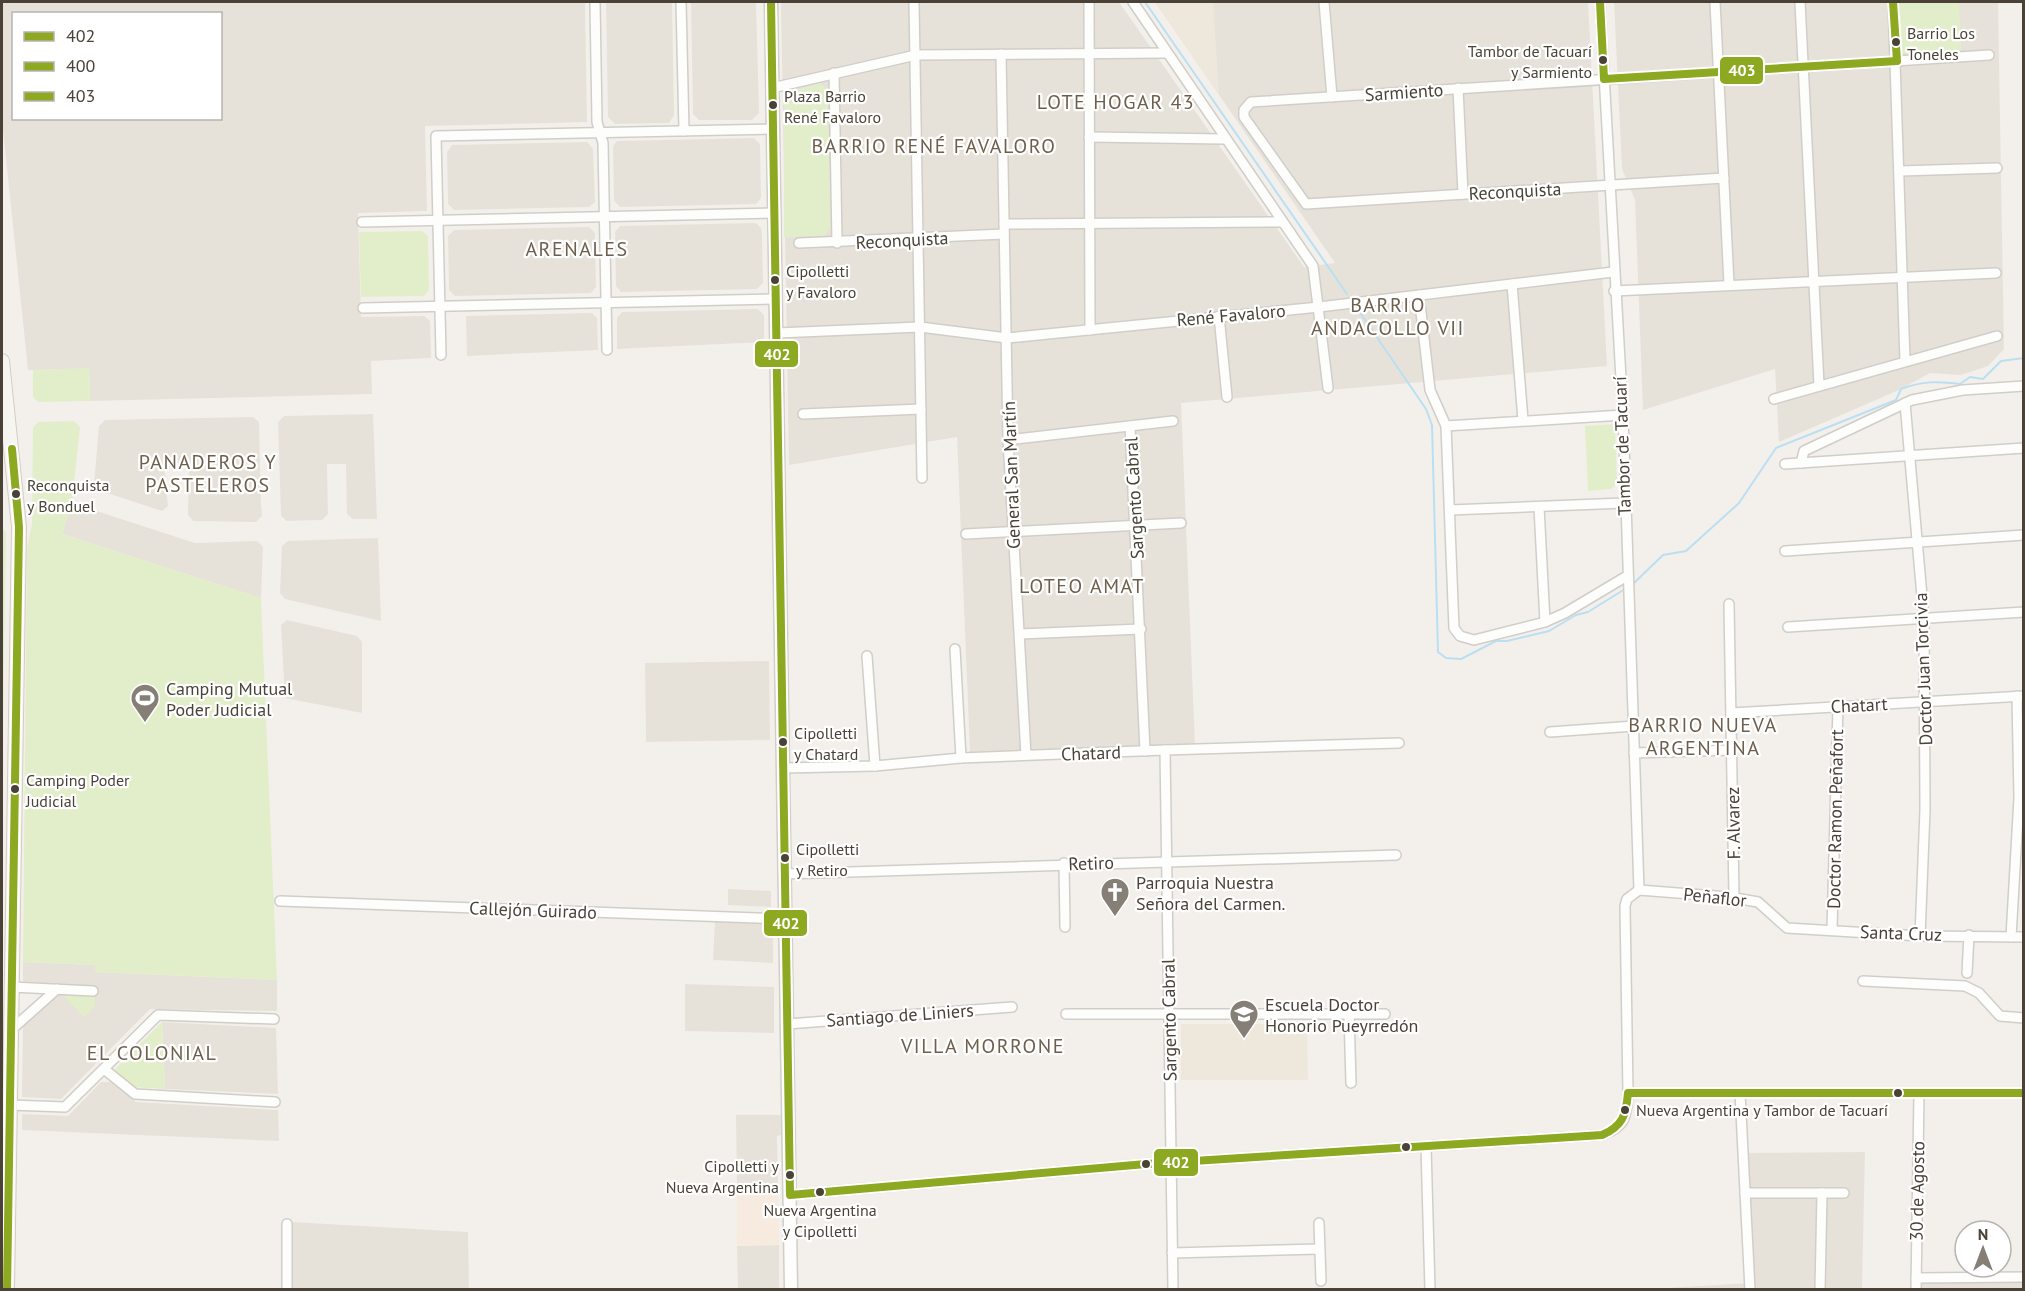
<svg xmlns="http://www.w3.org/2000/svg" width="2025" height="1291" font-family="'PT Sans',sans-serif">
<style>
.residential{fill:#e7e2d9;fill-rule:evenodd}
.commercial{fill:#f6ebde}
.education{fill:#eee7db}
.green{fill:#e2eeca}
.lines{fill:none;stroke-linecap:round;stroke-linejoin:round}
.stream{stroke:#badff3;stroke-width:2}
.minor-casing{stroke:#d1cec9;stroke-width:12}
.tertiary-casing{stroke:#d1cec9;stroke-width:15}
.secondary-casing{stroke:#d3cdc3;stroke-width:16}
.minor{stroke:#fdfdfc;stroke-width:9}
.tertiary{stroke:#fdfdfc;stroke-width:12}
.secondary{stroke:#f7f5f0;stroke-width:14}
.bus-1-casing{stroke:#fff;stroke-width:12}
.bus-2-casing{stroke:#fff;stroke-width:12}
.bus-3-casing{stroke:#fff;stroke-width:12}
.bus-1{stroke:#8ca921;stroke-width:8}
.bus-2{stroke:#8ca921;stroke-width:8}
.bus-3{stroke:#8ca921;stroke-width:8}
.bus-dot{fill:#4a4237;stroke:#fff;stroke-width:2}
.labels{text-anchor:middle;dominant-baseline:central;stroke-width:4.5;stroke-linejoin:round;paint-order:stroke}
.bus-label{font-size:16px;fill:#4a4237;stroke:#fff;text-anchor:start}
.street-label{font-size:18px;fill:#4a4237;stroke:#fff}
.poi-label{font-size:18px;fill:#4a4237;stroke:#fff;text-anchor:start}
.neighbourhood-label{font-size:20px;letter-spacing:1.5px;fill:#6e5f4d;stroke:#fff}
.line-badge{stroke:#fff;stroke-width:2}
.badge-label{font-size:16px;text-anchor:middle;font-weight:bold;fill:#fff}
</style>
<rect width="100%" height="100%" fill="#f3f0ec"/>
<g class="residential">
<path d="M2 2H585L587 122 425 126 427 211 358 213 361 317 424 316 430 321 431 358 371 361 372 394 90 401 89 369 28 370 2 120ZM14 14H220V118H14Z"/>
<polygon points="606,2 672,2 674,115 669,123 615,124 608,117"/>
<polygon points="691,2 756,2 759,113 752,120 699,120 693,114"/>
<polygon points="781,2 1119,2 1304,267 1335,263 1155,2 1588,2 1607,366 1181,403 1195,745 970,752 957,437 789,465"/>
<polygon points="1614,2 1998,2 2004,349 1988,366 1961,375 1930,373 1899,390 1779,442 1775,369 1643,410 1635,200 1622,169"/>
<polygon points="754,138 760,144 761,198 756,204 620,207 614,201 613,146 617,141"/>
<polygon points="587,142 593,149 595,202 589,207 454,210 448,204 447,152 452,145"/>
<polygon points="756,223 761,228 762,234 763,283 757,289 621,292 616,286 615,232 620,226"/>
<polygon points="589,227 595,233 596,287 591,293 455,296 449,290 448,236 454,230"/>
<polygon points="758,309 764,315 764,342 617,349 617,318 622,312"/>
<polygon points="592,313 597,318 598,350 467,356 466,316"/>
<polygon points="373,414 377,519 353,519 347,514 346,464 327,464 328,514 322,520 287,521 281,516 278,422 284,416"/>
<polygon points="253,417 259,422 261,505 262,516 256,522 193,521 188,515 189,466 164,466 168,506 162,511 98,490 94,484 99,426 105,420"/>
<polygon points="72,503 195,543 257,541 263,547 261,598 62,534"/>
<polygon points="378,538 381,621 285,599 280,593 282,546 288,541"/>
<polygon points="287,620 357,636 362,642 362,713 285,698 281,625"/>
<polygon points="769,661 770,740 646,742 645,663"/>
<polygon points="728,889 771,891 771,907 728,905"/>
<polygon points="715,921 773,923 773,963 713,960"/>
<polygon points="23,962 96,965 96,972 277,980 277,1011 150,1009 61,1099 22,1097 23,1026 59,991 95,992 23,985"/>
<polygon points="685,984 774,987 774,1033 685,1031"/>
<polygon points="162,1022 276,1028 278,1094 165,1089"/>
<polygon points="101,1082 112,1082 136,1102 278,1110 279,1141 22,1130 22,1114 68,1116"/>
<polygon points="736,1115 781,1115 781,1135 777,1136 778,1188 737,1189"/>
<polygon points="1865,1152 1862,1289 1634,1290 1749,1283 1743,1153"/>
<polygon points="292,1222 468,1232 469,1289 292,1289"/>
<polygon points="779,1245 779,1289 738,1289 737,1246"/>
<polygon points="2023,1277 2023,1289 1916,1290 1916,1278"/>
</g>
<polygon class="commercial" points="778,1188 779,1245 737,1246 737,1189"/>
<g class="education">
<polygon points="1155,2 1213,2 1219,95"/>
<polygon points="1181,1024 1307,1024 1308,1080 1181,1080"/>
</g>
<g class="green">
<polygon points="1896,2 1959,2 1961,52 1904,54 1898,49"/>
<polygon points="820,83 828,91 830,228 824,236 784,237 784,94"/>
<polygon points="422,231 428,236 429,290 424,296 361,297 359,232"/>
<polygon points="89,368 90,401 38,402 33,397 33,370"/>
<polygon points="74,421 80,427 72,503 62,534 261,598 277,980 95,972 95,965 23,962 27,548 32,524 33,428 38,422"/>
<polygon points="1615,424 1617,484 1611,489 1588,491 1585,426"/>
<polygon points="2,528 6,533 2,790"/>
<polygon points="59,991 95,992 95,1006 84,1017"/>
<polygon points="162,1022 165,1089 134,1087 114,1070"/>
</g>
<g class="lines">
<g class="stream">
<polyline points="1145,2 1347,294"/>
<polyline points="1359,311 1426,409 1432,425 1438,652 1446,658 1461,659 1496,641 1507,641 1549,631 1576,615 1588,612 1625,589"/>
<path d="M1633 584 1663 555 1686 551 1739 503 1776 448 1896 400 1901 389C1922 381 1938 381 1960 384L1970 377 1983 379 2001 361 2024 358"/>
</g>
<g class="minor-casing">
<g id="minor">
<polyline points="595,2 597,122 603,143 607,350"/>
<polyline points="681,2 684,131"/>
<polyline points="914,2 922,478"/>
<polyline points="1089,2 1090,330"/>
<polyline points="1133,2 1313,266 1328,388"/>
<polyline points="1324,2 1332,97"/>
<polyline points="1600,2 1623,415 1639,890"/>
<polyline points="1715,2 1729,284"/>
<polyline points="1800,2 1819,385"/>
<polyline points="1893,2 1905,361"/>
<polyline points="1001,54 1008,440 1026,755"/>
<polyline points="834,73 837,243"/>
<polyline points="772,88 916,55 1167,53"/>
<polyline points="1458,88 1463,194"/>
<polyline points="1089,137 1224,139"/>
<polyline points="1900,171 1997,168"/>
<polyline points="1724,178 1306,204 1244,117 1244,110 1251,102 1989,55"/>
<polyline points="362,222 775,213"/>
<polyline points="1004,224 1282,222"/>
<polyline points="799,243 1004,234"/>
<polyline points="1512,284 1523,420"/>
<polyline points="1614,291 1996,273"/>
<polyline points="1419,295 1430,390 1446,426 1454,628 1460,636 1474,640 1545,622 1565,613 1627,576"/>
<polyline points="363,308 776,299"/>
<polyline points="1219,316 1227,397"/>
<polyline points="777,333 920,327 1007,338 1319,307 1613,272"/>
<polyline points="441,355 436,136 773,129"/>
<polyline points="1774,399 1997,336"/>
<polyline points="1905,403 1924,619 1925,810 1920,936"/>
<polyline points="803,414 921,409"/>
<polyline points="1130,426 1145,751"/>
<polyline points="1446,426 1623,415"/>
<polyline points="1008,440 1173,421"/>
<polyline points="1801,463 1804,451 1912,400 1963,390 2024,386"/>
<polyline points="1785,464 2024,448"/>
<polyline points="1539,507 1545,622"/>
<polyline points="1450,510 1624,503"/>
<polyline points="966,534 1181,523"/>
<polyline points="1785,551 2024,535"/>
<polyline points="1729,604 1734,897"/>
<polyline points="1788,627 2024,612"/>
<polyline points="1020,634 1141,629"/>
<polyline points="955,649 961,758"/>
<polyline points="867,656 875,766"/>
<polyline points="1731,713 2024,696"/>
<polyline points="1550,732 1634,726"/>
<polyline points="1165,750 1173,1290"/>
<polyline points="1634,753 1731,750"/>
<polyline points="784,768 875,766 961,758 1165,750 1399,743"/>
<polyline points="1064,863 1065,927"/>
<polyline points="785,874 1396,855"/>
<polyline points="1639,890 1729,897 1758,902 1787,928 1920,936 2024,937"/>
<polyline points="280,901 786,919"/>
<polyline points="1832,930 1838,707"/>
<polyline points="2011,937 2019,798 2017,696"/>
<polyline points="1967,973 1969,935"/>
<polyline points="1863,981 1965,986 1979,993 2000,1016 2024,1018"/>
<polyline points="12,987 93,991"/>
<polyline points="1066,1014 1385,1014"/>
<polyline points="1349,1014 1351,1083"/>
<polyline points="787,1024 1012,1007"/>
<polyline points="11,1030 57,989"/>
<polyline points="104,1069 135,1094 275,1102"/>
<polyline points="1628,1093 1625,906 1627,899 1639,890"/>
<polyline points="1740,1093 1750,1290"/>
<polyline points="10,1105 65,1107 158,1015 274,1019"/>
<polyline points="1426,1146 1430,1290"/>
<polyline points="1745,1193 1844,1193"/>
<path d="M790 1195 1146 1164 1602 1135C1626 1126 1626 1118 1628 1093H2024"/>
<polyline points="1319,1223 1321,1281"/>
<polyline points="287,1224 287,1290"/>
<polyline points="1172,1253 1319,1249"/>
<polyline points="1916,1278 2024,1277"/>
<polyline points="1820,1290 1822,1193"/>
<polyline points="1916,1290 1919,1093"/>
</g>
</g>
<g class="tertiary-casing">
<polyline id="tertiary" points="771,2 791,1290"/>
</g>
<g class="secondary-casing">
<polyline id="secondary" points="2,361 19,527 7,1290"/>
</g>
<use href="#minor" class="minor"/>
<use href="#tertiary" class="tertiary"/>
<use href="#secondary" class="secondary"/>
<g class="bus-1-casing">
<path id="bus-1" d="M771 2 790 1195 1146 1164 1602 1135C1623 1126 1626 1115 1628 1093H2024"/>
</g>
<g class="bus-2-casing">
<polyline id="bus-2" points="7,1290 19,527 12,449"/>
</g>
<g class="bus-3-casing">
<polyline id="bus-3" points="1600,2 1604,79 1897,61 1893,2"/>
</g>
<use href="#bus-1" class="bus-1"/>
<use href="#bus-2" class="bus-2"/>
<use href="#bus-3" class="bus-3"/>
</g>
<defs>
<g id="stadium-pin" transform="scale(1.5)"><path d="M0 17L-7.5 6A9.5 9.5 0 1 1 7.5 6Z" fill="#857f76" stroke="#fff"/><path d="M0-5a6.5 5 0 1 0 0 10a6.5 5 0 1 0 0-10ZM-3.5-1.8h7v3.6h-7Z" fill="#fff"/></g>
<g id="church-pin" transform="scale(1.5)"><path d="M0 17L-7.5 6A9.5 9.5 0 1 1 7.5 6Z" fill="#857f76" stroke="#fff"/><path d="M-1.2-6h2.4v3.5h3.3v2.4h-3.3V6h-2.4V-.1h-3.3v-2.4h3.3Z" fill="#fff"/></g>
<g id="school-pin" transform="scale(1.5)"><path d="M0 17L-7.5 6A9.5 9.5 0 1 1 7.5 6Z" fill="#857f76" stroke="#fff"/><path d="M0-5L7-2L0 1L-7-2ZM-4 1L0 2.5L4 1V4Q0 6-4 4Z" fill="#fff"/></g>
</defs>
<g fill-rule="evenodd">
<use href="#stadium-pin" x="145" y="698"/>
<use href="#church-pin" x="1115" y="892"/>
<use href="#school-pin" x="1244" y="1014"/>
</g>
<g class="bus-dot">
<circle cx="1896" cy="42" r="5"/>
<circle cx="1603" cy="60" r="5"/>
<circle cx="773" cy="105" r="5"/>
<circle cx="775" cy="280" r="5"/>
<circle cx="16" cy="494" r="5"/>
<circle cx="783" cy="742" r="5"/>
<circle cx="15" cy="789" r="5"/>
<circle cx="785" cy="858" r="5"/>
<circle cx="1898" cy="1093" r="5"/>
<circle cx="1625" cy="1110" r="5"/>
<circle cx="1406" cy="1147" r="5"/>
<circle cx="1146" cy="1164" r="5"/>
<circle cx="790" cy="1175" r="5"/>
<circle cx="820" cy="1192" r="5"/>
</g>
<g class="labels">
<g class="bus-label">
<text x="1907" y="33">Barrio Los<tspan x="1907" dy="21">Toneles</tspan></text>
<text x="1592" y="51" text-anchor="end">Tambor de Tacuarí<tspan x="1592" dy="21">y Sarmiento</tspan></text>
<text x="784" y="96">Plaza Barrio<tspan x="784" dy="21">René Favaloro</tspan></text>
<text x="786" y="271">Cipolletti<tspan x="786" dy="21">y Favaloro</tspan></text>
<text x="27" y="485">Reconquista<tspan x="27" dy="21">y Bonduel</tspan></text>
<text x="794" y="733">Cipolletti<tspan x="794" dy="21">y Chatard</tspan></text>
<text x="26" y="780">Camping Poder<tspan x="26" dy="21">Judicial</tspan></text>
<text x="796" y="849">Cipolletti<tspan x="796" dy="21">y Retiro</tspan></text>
<text x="1636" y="1110">Nueva Argentina y Tambor de Tacuarí</text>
<text x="779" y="1166" text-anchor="end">Cipolletti y<tspan x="779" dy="21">Nueva Argentina</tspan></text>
<text x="820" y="1210" text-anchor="middle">Nueva Argentina<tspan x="820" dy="21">y Cipolletti</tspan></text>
</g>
<g class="street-label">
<text transform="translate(1404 92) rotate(-4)">Sarmiento</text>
<text transform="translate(1515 191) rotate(-3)">Reconquista</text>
<text transform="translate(902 240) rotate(-3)">Reconquista</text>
<text transform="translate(1231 315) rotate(-5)">René Favaloro</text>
<text transform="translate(1622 446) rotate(-92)">Tambor de Tacuarí</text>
<text transform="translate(1011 475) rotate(-92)">General San Martín</text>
<text transform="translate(1134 498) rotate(-93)">Sargento Cabral</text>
<text transform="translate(1923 669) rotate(-92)">Doctor Juan Torcivia</text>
<text transform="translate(1859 705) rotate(-3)">Chatart</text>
<text transform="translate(1091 753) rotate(-2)">Chatard</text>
<text transform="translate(1835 819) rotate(-89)">Doctor Ramon Peñafort</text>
<text transform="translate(1733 823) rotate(-91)">F. Alvarez</text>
<text transform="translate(1091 863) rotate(-2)">Retiro</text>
<text transform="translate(1715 897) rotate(6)">Peñaflor</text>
<text transform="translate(533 910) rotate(2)">Callejón Guirado</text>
<text transform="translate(1901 933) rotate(2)">Santa Cruz</text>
<text transform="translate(900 1015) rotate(-4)">Santiago de Liniers</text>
<text transform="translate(1169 1020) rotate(-91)">Sargento Cabral</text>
<text transform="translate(1917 1191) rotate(-89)">30 de Agosto</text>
</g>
<g class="poi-label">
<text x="166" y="688">Camping Mutual<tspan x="166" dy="21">Poder Judicial</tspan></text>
<text x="1136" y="882">Parroquia Nuestra<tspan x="1136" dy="21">Señora del Carmen.</tspan></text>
<text x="1265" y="1004">Escuela Doctor<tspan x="1265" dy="21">Honorio Pueyrredón</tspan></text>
</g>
<g class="neighbourhood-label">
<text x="1116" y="102">LOTE HOGAR 43</text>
<text x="934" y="146">BARRIO RENÉ FAVALORO</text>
<text x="577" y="249">ARENALES</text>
<text x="1388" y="305">BARRIO<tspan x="1388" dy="23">ANDACOLLO VII</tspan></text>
<text x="208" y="462">PANADEROS Y<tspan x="208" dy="23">PASTELEROS</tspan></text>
<text x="1082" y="586">LOTEO AMAT</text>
<text x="1703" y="725">BARRIO NUEVA<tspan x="1703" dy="23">ARGENTINA</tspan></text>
<text x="983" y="1046">VILLA MORRONE</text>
<text x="152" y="1053">EL COLONIAL</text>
</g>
</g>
<g class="line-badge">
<rect x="1719" y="56" width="45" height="29" rx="6" fill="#8ca921"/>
<rect x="754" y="340" width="45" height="28" rx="6" fill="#8ca921"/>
<rect x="763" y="909" width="45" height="28" rx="6" fill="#8ca921"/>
<rect x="1153" y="1148" width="46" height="29" rx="6" fill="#8ca921"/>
</g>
<g class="badge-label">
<text x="1742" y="76">403</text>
<text x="777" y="360">402</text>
<text x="786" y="929">402</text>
<text x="1176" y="1168">402</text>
</g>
<rect width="2025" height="1291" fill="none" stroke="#4a4237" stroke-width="6"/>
<rect x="12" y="12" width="210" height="108" fill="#ffffff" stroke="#b7b3af" stroke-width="1.5"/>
<rect x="24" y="32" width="30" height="9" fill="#8ca921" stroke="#b7b3af" stroke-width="1.5"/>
<text x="66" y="42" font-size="18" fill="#4a4237">402</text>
<rect x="24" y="62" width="30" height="9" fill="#8ca921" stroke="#b7b3af" stroke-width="1.5"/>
<text x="66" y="72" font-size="18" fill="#4a4237">400</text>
<rect x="24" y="92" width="30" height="9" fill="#8ca921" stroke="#b7b3af" stroke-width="1.5"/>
<text x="66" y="102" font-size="18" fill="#4a4237">403</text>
<g transform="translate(1983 1249)"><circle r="28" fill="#ffffff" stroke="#b7b3af" stroke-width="1.5"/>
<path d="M0-4.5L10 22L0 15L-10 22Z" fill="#857f76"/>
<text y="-9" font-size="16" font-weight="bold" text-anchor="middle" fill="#4a4237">N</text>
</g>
</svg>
